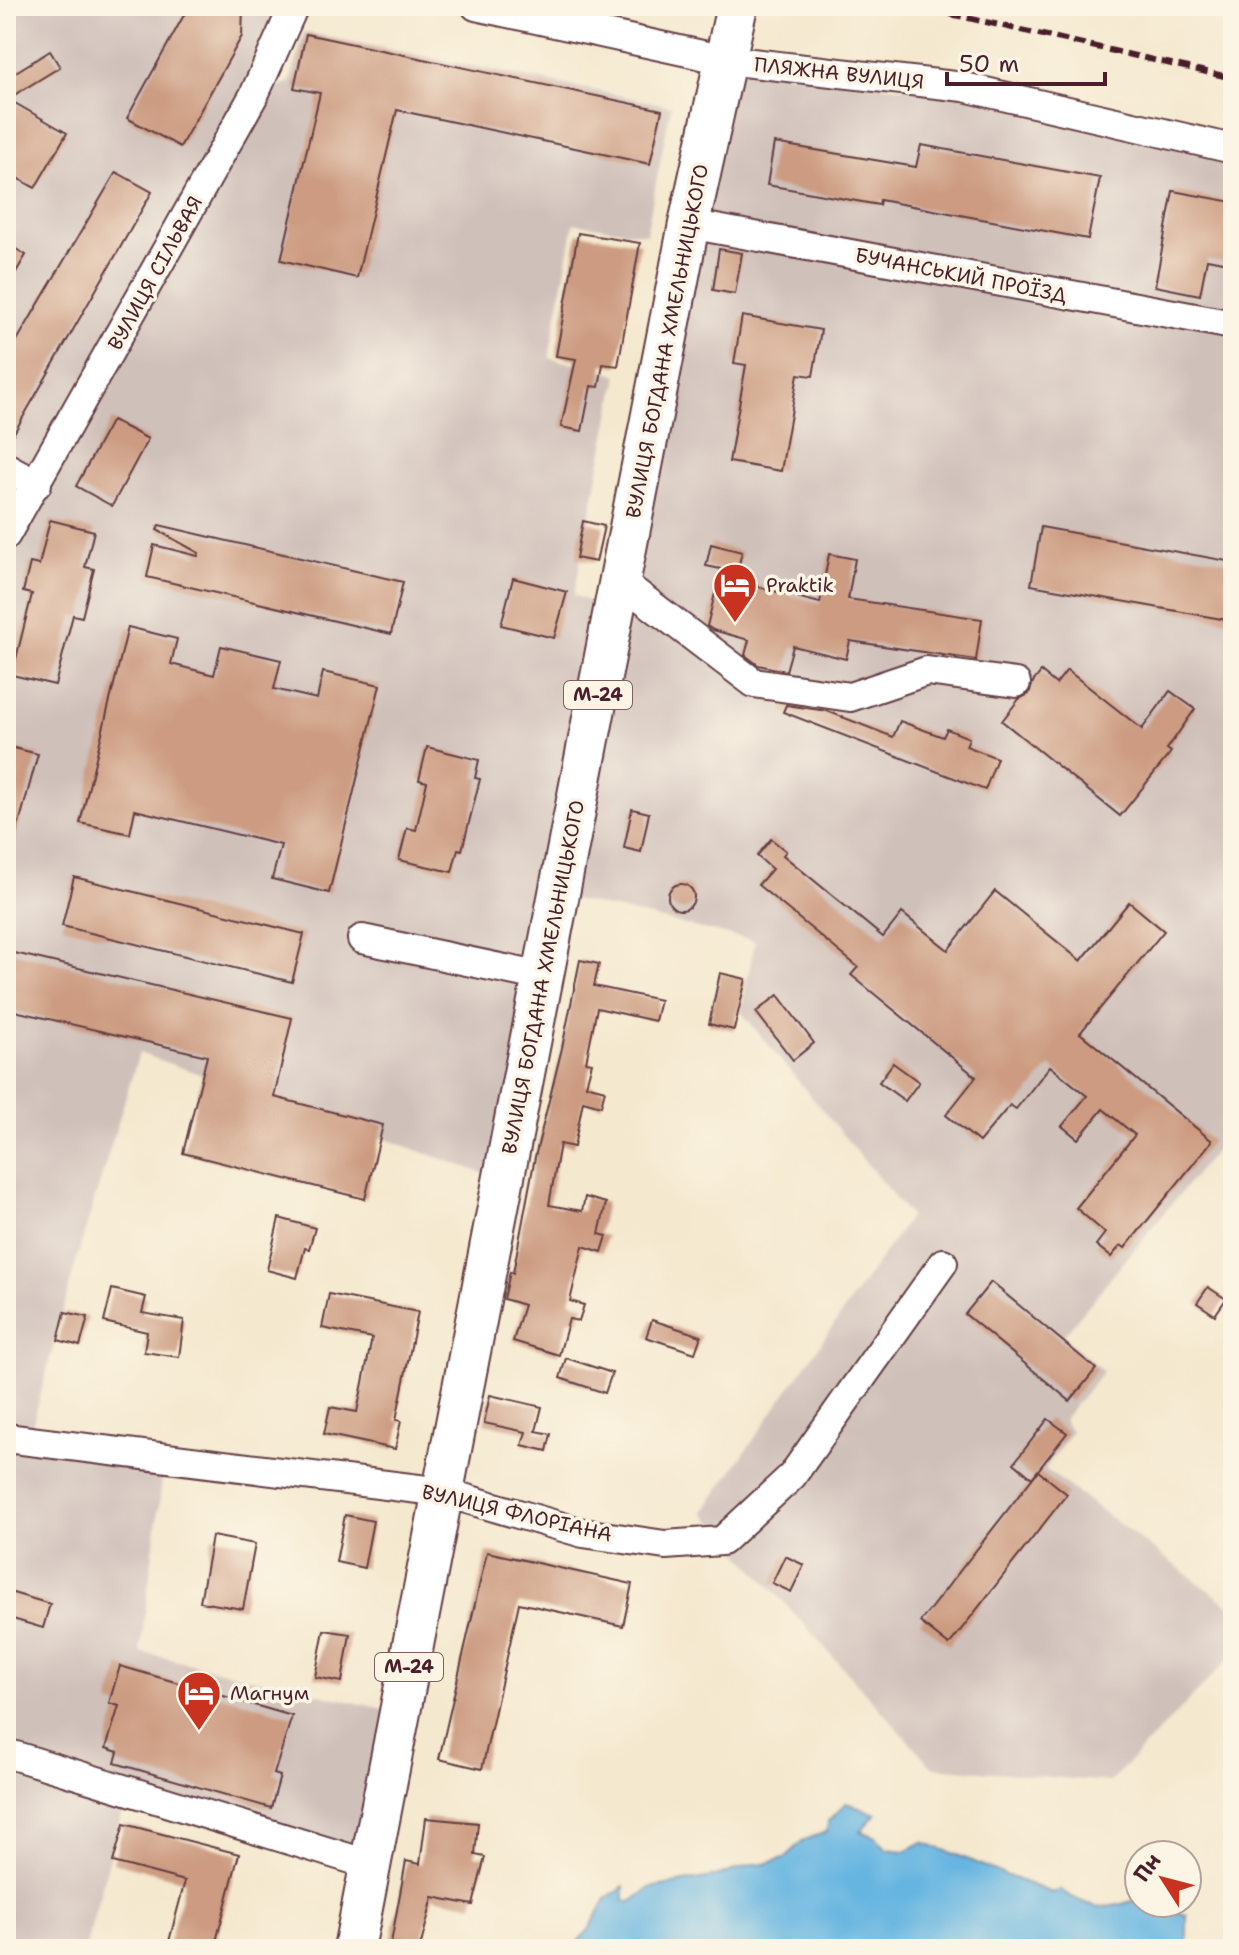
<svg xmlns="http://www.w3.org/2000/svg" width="1239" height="1955" font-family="'Shantell Sans',sans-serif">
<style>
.industrial{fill:#cfc0ba}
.water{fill:#66b5e1;stroke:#586a86;stroke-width:2}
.building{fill:#cc9b81}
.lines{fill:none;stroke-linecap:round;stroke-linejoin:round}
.minor-casing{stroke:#643d43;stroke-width:32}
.highway-casing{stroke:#643d43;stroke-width:44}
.minor{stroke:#fff;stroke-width:28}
.highway{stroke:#fff;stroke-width:40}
.rail{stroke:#4a1f2b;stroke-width:6;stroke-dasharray:12 6;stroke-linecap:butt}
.labels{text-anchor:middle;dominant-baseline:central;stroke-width:7;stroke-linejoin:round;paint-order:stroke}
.shield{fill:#fcf5e5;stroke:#7f5f63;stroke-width:2}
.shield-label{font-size:18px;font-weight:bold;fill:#4a1f2b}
.street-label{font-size:20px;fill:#4a1f2b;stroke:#fcf5e5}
.poi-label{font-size:20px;fill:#4a1f2b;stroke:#fcf5e5;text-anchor:start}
</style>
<rect width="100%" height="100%" fill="#fcf5e5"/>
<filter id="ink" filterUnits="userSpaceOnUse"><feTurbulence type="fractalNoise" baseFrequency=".0125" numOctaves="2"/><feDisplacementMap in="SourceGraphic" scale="16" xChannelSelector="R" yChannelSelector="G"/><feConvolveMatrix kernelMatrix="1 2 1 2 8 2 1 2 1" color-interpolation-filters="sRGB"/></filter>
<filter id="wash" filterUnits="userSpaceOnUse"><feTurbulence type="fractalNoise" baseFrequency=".006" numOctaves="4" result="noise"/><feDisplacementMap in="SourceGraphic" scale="32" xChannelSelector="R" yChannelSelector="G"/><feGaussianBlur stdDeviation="1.8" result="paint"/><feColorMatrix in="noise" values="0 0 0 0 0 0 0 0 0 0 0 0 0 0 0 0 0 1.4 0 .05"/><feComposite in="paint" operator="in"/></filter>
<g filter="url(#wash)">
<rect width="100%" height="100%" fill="#f4e8ce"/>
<polygon class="industrial" points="6,6 294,6 255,95 290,82 304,32 671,106 646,234 574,223 549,358 618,375 574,595 613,612 731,68 961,94 1233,158 1233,1129 1063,1336 1103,1371 1063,1420 1071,1432 1045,1469 1233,1608 1233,1655 1110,1782 932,1767 703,1512 910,1216 741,1012 755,941 559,896 503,1180 139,1053 77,1258 28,1441 165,1458 140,1652 400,1713 371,1865 128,1790 85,1949 6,1949"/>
<path class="water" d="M846 1803 876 1814 860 1831 876 1837 887 1849 905 1851 923 1842C967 1858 1009 1878 1053 1893L1060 1890C1094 1910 1101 1911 1139 1899V1903H1160L1187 1916V1949H576L578 1941 589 1930 606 1899 624 1886V1900L631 1902 650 1888 718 1876 753 1864H765L787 1857 802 1841 826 1832 829 1821Z"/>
<g id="blocks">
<g class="building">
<polygon points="189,6 243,6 242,36 180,147 127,118"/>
<polygon points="306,34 662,110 650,164 397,110 357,278 281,260 320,93 294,88"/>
<polygon points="50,51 60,67 8,99 67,133 35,188 6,172 6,78"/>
<polygon points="774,143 916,167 921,145 1100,178 1088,239 880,200 879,205 767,185"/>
<polygon points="116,172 152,192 6,447 6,346 12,349"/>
<polygon points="1173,191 1233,202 1233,264 1207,259 1200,295 1155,286"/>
<polygon points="578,233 640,243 618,366 603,364 599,387 591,386 582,431 561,427 576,359 556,356"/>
<polygon points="6,243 26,255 6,289"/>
<polygon points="719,249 742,253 735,294 713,290"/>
<polygon points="742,316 821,330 813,376 798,374 781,471 729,462 746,365 734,363"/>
<polygon points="112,420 148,439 112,506 76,486"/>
<polygon points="50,520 94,531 85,567 94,569 82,617 73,615 55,685 12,675 32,594 23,592 30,563 39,565"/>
<polygon points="583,521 604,526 596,562 576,558"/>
<polygon points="159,525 403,582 391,634 147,577 154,545 198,556 199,553 157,530"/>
<polygon points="1041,527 1233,562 1233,621 1031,585"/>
<polygon points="711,544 742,552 735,581 820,603 829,554 855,559 848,599 982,619 976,660 850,641 846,659 793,646 786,671 758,665 745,655 749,640 713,630 707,626 721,569 706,566"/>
<polygon points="513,578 567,592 554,638 501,625"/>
<polygon points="128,627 177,639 171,664 214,675 221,646 281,660 274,689 317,699 323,672 380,685 329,893 272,879 281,845 135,810 130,834 80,823"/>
<polygon points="1067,670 1142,729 1170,691 1195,709 1167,749 1171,752 1120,816 1002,721 1019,699 1029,694 1033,682 1041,672 1056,684"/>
<polygon points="786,705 827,711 893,737 900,721 943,737 947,729 969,738 966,746 997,758 985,790 783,712"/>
<polygon points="6,746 38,754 11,853 6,852"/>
<polygon points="427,747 479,760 475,778 480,779 462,850 458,849 452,872 399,860 407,828 416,830 427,782 419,780"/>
<polygon points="632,809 649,813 641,852 624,848"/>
<polygon points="771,839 786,851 783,855 883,937 902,913 948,950 995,891 1081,961 1129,902 1164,931 1080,1033 1212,1141 1125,1248 1121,1245 1111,1257 1096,1245 1105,1233 1076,1208 1135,1135 1103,1109 1078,1139 1062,1126 1087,1096 1050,1066 1016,1109 1010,1105 979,1142 946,1115 976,1077 851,975 858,967 758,885 772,869 757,856"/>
<polygon points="74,877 304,934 292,982 62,926"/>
<circle cx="681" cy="897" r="13"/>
<polygon points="6,951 292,1018 274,1097 383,1125 365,1199 183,1153 207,1056 6,1009"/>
<polygon points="580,960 599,964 594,986 660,1000 655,1021 597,1008 586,1062 592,1063 586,1085 605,1090 601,1106 583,1101 574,1147 560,1144 549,1205 582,1211 585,1197 606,1203 599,1234 607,1236 602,1252 583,1246 570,1301 584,1305 579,1321 569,1319 559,1355 513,1341 524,1305 504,1299 510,1272 513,1273 535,1157 562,1048"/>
<polygon points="720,973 746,979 734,1030 709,1024"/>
<polygon points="778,995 814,1043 793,1060 756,1012"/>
<polygon points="893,1063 919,1082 905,1101 879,1082"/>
<polygon points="279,1218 315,1228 309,1249 305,1248 297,1278 267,1270"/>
<polygon points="991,1282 1096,1369 1070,1401 965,1314"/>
<polygon points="1208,1287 1226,1299 1215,1315 1197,1303"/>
<polygon points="112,1289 146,1297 142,1313 184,1320 179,1357 144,1352 147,1332 104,1322"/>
<polygon points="329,1294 418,1312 396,1420 401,1421 395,1449 324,1434 330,1407 357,1412 372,1338 322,1328"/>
<polygon points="65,1312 88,1317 80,1346 58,1340"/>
<polygon points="652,1320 701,1336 695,1353 646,1337"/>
<polygon points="566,1358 612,1373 605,1393 560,1378"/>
<polygon points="490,1395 542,1407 536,1431 551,1434 547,1451 522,1445 526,1432 484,1423"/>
<polygon points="1048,1419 1067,1433 1032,1478 1014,1463"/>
<polygon points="1038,1471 1067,1494 949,1645 920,1622"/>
<polygon points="345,1515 373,1521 364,1568 336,1562"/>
<polygon points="212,1536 255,1544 243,1609 200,1602"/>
<polygon points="487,1552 632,1584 623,1626 519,1603 482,1769 439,1759"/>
<polygon points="785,1556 804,1565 791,1592 772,1583"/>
<polygon points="6,1591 50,1604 43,1628 6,1617"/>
<polygon points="324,1630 350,1634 342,1682 315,1677"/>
<polygon points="120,1666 292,1716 274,1774 280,1776 271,1808 115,1763 118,1752 106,1748 119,1706 109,1703"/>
<polygon points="426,1818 478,1823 475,1855 485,1857 473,1905 433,1897 420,1948 391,1943 406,1861 420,1864"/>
<polygon points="124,1824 239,1854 214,1949 167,1949 185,1881 113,1862"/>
</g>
</g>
</g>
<g filter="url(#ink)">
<use href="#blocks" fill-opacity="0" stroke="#643d43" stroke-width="2"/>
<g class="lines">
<g class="minor-casing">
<g id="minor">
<polyline points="476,6 725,60 964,87 1233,149"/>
<polyline points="689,224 1233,325"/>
<polyline points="6,467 37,484"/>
<polyline points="6,535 254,95 294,6"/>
<polyline points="620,581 754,683 850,697 927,671 1016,683"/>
<polyline points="362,939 543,977"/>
<polyline points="6,1438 443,1492 583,1533 665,1545 722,1541 792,1476 943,1263"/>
<polyline points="6,1753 371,1865"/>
</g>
</g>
<g class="highway-casing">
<polyline id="highway" points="354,1949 689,224 737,6"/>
</g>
<use href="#minor" class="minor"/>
<use href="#highway" class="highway"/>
<polyline class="rail" points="915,6 1233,78"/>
</g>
</g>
<defs>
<g id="hotel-pin" transform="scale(2.3)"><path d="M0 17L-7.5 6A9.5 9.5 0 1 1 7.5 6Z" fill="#c8321e" stroke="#fcf5e5"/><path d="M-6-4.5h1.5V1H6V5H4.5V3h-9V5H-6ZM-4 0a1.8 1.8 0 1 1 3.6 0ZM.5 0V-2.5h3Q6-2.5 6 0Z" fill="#fff"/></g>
</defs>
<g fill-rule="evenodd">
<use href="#hotel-pin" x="735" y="585"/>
<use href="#hotel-pin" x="199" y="1693"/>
</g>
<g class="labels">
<g class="shield">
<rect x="564" y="681" width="68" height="28" rx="6"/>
<rect x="375" y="1653" width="68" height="28" rx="6"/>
</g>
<g class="shield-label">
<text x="598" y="695">М-24</text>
<text x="409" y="1667">М-24</text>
</g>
<g class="street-label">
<text transform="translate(839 73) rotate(6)">ПЛЯЖНА ВУЛИЦЯ</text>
<text transform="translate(155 273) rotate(-61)">ВУЛИЦЯ СІЛЬВАЯ</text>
<text transform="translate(961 275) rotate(11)">БУЧАНСЬКИЙ ПРОЇЗД</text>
<text transform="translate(667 341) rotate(-79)">ВУЛИЦЯ БОГДАНА ХМЕЛЬНИЦЬКОГО</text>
<text transform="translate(543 977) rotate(-79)">ВУЛИЦЯ БОГДАНА ХМЕЛЬНИЦЬКОГО</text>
<text transform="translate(517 1513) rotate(13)">ВУЛИЦЯ ФЛОРІАНА</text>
</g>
<g class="poi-label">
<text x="766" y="585">Praktik</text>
<text x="230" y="1693">Магнум</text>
</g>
</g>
<rect width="1239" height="1955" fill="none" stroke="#fcf5e5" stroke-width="32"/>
<g transform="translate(1163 1879) rotate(306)"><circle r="38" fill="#fcf5e5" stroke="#b59f9b" stroke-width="2"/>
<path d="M0-6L14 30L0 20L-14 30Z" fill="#c8321e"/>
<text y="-12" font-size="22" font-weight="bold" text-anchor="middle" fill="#4a1f2b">Пн</text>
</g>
<path d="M947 72v12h158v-12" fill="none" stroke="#4a1f2b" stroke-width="4"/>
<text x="959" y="72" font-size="24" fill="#4a1f2b" stroke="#fcf5e5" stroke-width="6" paint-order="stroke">50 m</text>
</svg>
